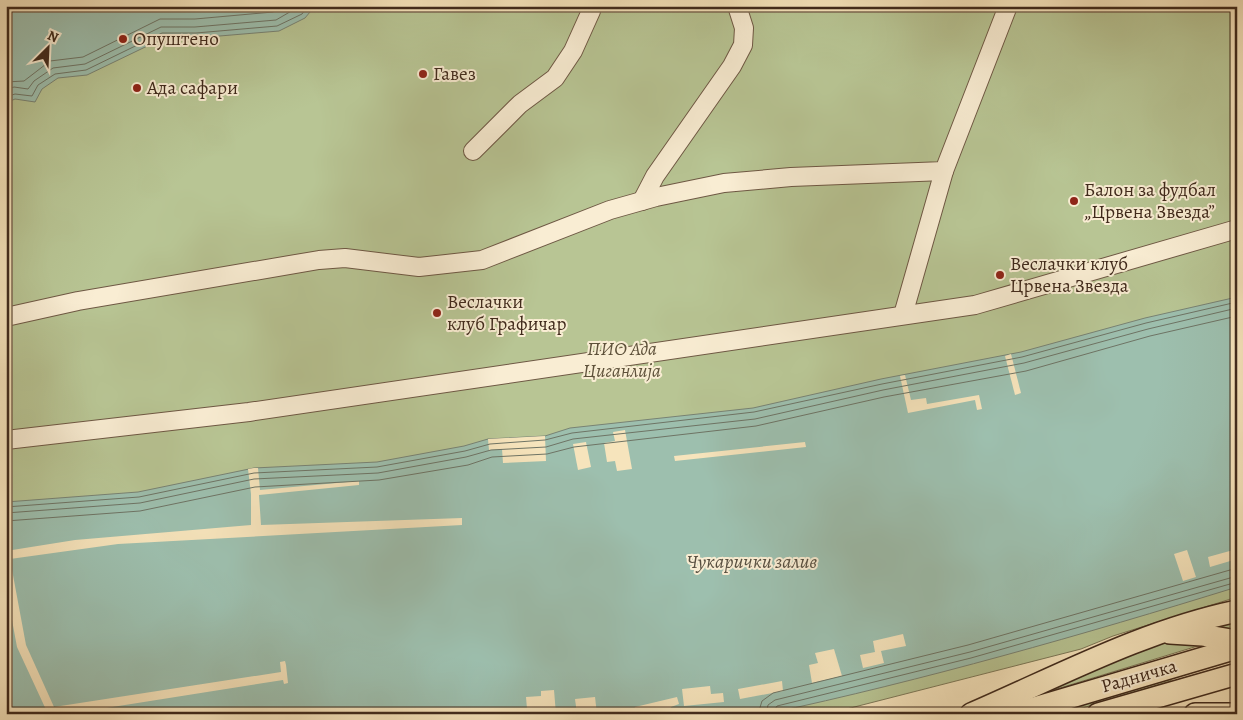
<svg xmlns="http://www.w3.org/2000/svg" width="1243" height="720" font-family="Alegreya,serif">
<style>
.green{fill:#b8c594;stroke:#7c7858}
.water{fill:#9dbfae;stroke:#788374}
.pier{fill:#f6e4bc}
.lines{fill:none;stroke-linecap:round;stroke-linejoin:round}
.shore{stroke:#6e7465;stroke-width:1}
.minor-casing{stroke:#6e5844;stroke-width:20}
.major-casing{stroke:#402a1c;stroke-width:24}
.minor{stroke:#f9edd3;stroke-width:18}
.major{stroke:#f6e4bc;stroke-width:21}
.poi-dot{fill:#8f2418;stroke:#f9edd3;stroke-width:2}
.labels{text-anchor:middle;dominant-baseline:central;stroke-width:4;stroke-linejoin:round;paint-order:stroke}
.poi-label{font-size:19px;fill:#402a1c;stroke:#f9edd3;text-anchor:start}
.park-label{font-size:19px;font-style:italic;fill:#5e513a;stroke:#f9edd3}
.street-label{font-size:19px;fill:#402a1c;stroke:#f9edd3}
.water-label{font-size:20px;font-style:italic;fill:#574f40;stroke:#f9edd3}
</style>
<rect width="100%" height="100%" fill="#f6e4bc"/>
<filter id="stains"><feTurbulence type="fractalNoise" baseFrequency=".004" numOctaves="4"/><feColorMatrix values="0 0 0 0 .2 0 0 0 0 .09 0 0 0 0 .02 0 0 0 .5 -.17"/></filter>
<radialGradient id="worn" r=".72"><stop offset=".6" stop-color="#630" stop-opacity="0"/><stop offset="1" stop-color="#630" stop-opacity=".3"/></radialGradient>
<g class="green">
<polygon points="6,6 1237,6 1237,597 1113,636 1081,649 827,714 6,714"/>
<polygon points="1227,621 1237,625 1237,634 1024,699 1101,662"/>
<polygon points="1169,674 1171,681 1063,714 1038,714"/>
</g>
<g class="water">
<polygon points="6,6 315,6 305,18 279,31 196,38 164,38 87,75 58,78 42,89 35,102 15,99 6,103"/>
<path d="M1237 297V587C1082 635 925 680 766 714H6V502L138 492 254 468 377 462 464 446 488 439 545 436 570 428 753 408 881 379 1021 352 1145 318Z"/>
</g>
<g class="pier">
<polygon points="1011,354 1021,393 1015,395 1005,356"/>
<polygon points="905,375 911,400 926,398 927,404 979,395 982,409 977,410 975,400 908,413 900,376"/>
<polygon points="625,430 632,469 617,471 615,461 607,462 604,443 615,441 613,432"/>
<polygon points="545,436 546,461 503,463 502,449 489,450 488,439"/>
<polygon points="586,442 591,467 578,470 573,444"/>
<polygon points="805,442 806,447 675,461 674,456"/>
<polygon points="254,468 258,468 260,490 359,481 359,485 259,495 261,525 462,518 462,525 118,544 10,559 26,645 54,707 281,672 280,662 285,661 286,665 288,683 284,684 283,680 68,714 48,714 17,647 6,588 6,551 75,540 251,525 251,494 248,469"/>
<polygon points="1237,549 1237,559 1210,567 1208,557"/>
<polygon points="1187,550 1196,577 1183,581 1174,554"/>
<polygon points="903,634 906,646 881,651 884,663 863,668 860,655 875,652 873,641"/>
<polygon points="834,649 842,676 812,683 809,665 818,663 815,653"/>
<polygon points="782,681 783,691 740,699 738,689"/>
<polygon points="710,686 711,694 723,693 724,702 684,706 682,689"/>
<polygon points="554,690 556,714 541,714 541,708 527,709 526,697 541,696 541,691"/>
<polygon points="595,697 597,714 577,714 575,699"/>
<polygon points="677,697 679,704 671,707 671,713 632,713 635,707"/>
</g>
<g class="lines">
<g class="shore">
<polyline points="6,82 24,81 50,61 83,57 160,19 195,19 273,12 286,6"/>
<polyline points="6,90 14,87 28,89 34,81 53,68 85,64 161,27 195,27 276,20 300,6"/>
<polyline points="6,97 15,94 32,96 38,85 55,74 86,70 162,33 196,33 277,26 302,14 308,6"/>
<polyline points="6,507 139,497 254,473 377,467 465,451 490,444 545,440 572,433 754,412 882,384 1022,357 1146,323 1237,302"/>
<polyline points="6,513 140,503 254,479 378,473 466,457 491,450 546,447 573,439 755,419 883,390 1024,363 1148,329 1237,308"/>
<polyline points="6,521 140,511 255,487 379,480 468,465 492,457 547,454 574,447 756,426 884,397 1026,371 1150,336 1237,316"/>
<polyline points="758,714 762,701 773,693 968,645 1237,568"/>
<polyline points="766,714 768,705 775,700 970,652 1237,576"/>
<polyline points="772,714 777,706 971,658 1237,582"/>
</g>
<g class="minor-casing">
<g id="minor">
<polyline points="473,151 520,104 555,78 573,51 591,11 591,6"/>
<polyline points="642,201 655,176 732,66 743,45 744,28 737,6"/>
<polyline points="903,315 944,171"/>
<polyline points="6,317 78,301 319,260 345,258 419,267 482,260 610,210 656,197 724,183 791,177 944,171 1008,6"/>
<polyline points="6,440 249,412 975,305 1237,229"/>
</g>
</g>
<g class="major-casing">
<g id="major">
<polyline points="1170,633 1202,635 1237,641"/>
<path d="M971 714C1059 676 1142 631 1237 611"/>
<polyline points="1014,714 1237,648"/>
<polyline points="1098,714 1237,674"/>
<polyline points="1195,714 1233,714"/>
</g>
</g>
<use href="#minor" class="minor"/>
<use href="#major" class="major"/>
</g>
<g class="poi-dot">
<circle cx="123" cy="39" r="5"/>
<circle cx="423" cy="74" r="5"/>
<circle cx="137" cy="88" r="5"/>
<circle cx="1074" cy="201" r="5"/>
<circle cx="1000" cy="275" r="5"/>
<circle cx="437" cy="313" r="5"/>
</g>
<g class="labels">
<g class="poi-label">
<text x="133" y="39">Опуштено</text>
<text x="433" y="74">Гавез</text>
<text x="147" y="88">Ада сафари</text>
<text x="1084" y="190">Балон за фудбал<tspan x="1084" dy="22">„Црвена Звезда”</tspan></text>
<text x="1010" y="264">Веслачки клуб<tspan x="1010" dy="22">Црвена Звезда</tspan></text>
<text x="447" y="302">Веслачки<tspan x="447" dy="22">клуб Графичар</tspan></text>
</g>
<g class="park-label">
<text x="622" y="349">ПИО Ада<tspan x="622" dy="22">Циганлија</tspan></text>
</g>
<g class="street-label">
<text transform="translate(1139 676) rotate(-16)">Радничка</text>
</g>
<g class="water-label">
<text x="752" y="561">Чукарички залив</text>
</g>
</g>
<rect width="1243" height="720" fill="none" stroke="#f6e4bc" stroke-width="25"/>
<rect x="8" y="8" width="1228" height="705" fill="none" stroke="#402a1c" stroke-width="2.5"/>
<rect x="12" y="12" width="1218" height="695" fill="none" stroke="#402a1c"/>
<g transform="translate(48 48) rotate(24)" stroke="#f9edd3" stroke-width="4" paint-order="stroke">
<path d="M0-4L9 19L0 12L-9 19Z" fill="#402a1c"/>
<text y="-8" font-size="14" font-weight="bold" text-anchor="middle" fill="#402a1c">N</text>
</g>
<rect width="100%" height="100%" filter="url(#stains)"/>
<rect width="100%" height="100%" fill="url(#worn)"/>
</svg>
